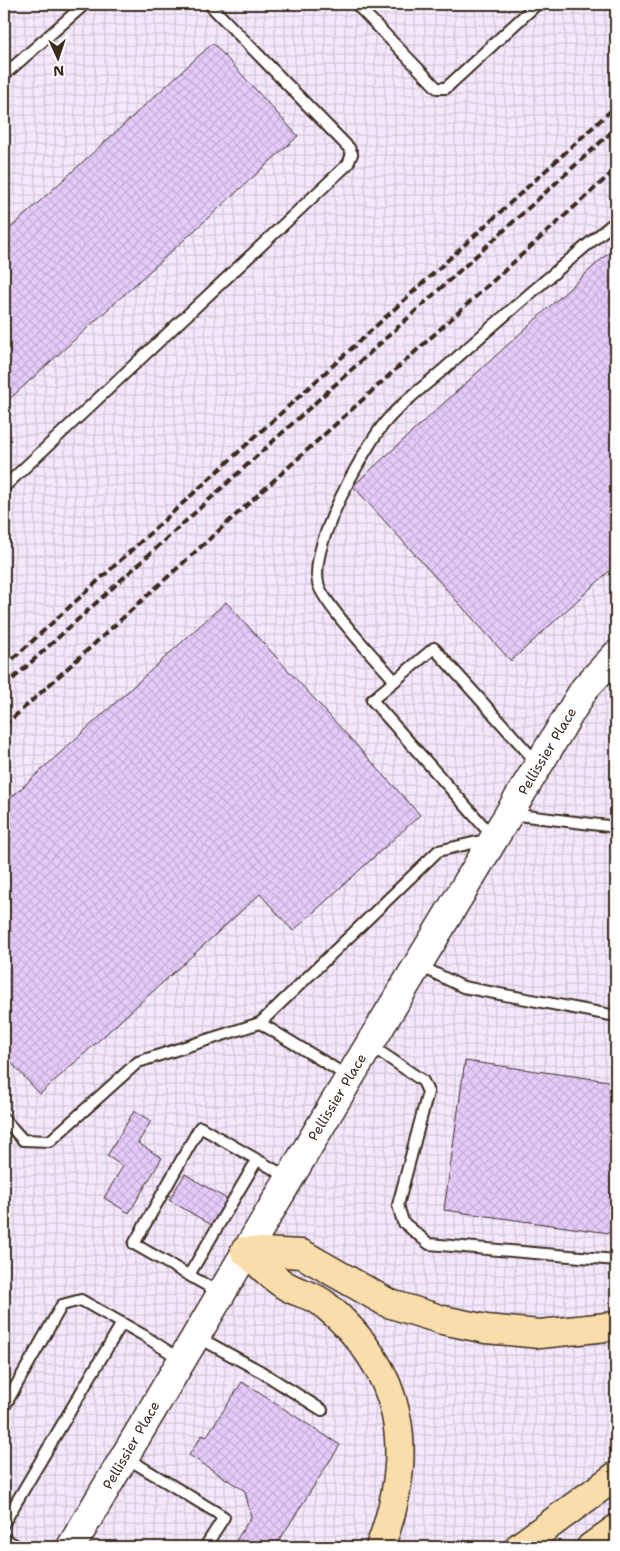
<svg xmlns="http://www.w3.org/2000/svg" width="620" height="1551" font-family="'Shantell Sans',sans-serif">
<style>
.industrial{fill:url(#industrial-grid)}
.building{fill:url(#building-cross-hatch);stroke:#3b2a1e}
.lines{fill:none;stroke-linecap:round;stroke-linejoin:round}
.service-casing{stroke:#3b2a1e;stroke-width:14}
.secondary-casing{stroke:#3b2a1e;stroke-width:31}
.motorway-casing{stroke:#3b2a1e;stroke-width:31}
.service{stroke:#fff;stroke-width:10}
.secondary{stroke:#fff;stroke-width:28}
.motorway{stroke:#f9deab;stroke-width:28}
.rail{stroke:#3b2a1e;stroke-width:4;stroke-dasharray:8 4;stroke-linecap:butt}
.labels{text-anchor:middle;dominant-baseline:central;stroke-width:4;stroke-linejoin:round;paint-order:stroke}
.street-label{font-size:14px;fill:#3b2a1e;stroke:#fff}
</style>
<defs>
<pattern id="industrial-grid" width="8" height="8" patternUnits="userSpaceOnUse" patternTransform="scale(1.25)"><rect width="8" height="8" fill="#f4e8fd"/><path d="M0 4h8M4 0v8" fill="none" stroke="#d2c7d8"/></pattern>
<pattern id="building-cross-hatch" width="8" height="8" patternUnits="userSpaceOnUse" patternTransform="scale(1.25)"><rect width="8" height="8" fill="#e5cbfa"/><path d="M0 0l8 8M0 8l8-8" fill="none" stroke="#c5aed6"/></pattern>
</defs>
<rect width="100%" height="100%" fill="#faf5fe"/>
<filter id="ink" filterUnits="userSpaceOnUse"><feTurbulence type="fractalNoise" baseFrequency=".02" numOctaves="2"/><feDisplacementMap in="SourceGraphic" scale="10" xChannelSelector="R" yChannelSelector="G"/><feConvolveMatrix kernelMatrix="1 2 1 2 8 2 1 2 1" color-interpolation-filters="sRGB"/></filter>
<g filter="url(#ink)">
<rect class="industrial" x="4" y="4" width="612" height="1543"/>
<g class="building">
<polygon points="213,43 298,136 4,404 4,234"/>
<polygon points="616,246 616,565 511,661 353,486"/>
<polygon points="226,602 420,815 293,931 260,894 40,1094 4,1055 4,804"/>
<polygon points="465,1061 616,1082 616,1234 444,1210"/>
<polygon points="134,1111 151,1121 138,1143 162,1158 129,1213 104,1198 123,1166 107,1156"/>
<polygon points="185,1174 230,1201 215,1227 169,1200"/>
<polygon points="242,1382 340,1445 275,1547 232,1547 251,1517 245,1491 189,1455 202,1435 206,1437"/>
</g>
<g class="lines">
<g class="service-casing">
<g id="service">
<polyline points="356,4 437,88 446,88 537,4"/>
<polyline points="4,75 85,4"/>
<polyline points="4,487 348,164 352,154 349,148 209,4"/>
<path d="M395 681C379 662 322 603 318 583 310 546 360 455 383 425 397 406 426 385 444 369 501 318 558 269 616 221"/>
<polyline points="510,814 616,827"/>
<polyline points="418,965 463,987 616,1016"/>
<polyline points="370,1045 423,1081 428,1092 398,1205 403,1222 429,1244 616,1260"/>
<polyline points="349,1077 260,1023 438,851 494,838 372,700 434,648 538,764"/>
<polyline points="4,1119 23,1140 50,1141 138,1062 260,1023"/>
<polyline points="189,1275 257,1160"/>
<polyline points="220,1293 134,1244 200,1127 289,1178"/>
<polyline points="196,1336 260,1371 322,1410"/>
<polyline points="4,1407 62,1305 81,1300 143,1335 180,1359"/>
<polyline points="125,1457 224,1517 205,1547"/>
<polyline points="4,1523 122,1323"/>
<polyline points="4,1539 19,1547"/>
</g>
</g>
<g class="secondary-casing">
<polyline id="secondary" points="71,1547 333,1105 585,688 616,655"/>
</g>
<g class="motorway-casing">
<g id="motorway">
<polyline points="245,1251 302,1254 388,1303 443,1320 486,1329 540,1334 616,1326"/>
<path d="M245 1251C258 1262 269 1275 283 1284 295 1293 312 1294 324 1304 405 1371 416 1452 380 1547"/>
<polyline points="519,1547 616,1476"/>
<polyline points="591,1547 616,1529"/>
</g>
</g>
<use href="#service" class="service"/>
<use href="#secondary" class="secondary"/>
<use href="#motorway" class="motorway"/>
<g class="rail">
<polyline points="4,667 616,106"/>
<polyline points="4,687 616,128"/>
<polyline points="4,726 616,169"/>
</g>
</g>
</g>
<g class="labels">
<g class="street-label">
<text transform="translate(547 751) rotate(-59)">Pellissier Place</text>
<text transform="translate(337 1097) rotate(-59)">Pellissier Place</text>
<text transform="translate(131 1445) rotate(-60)">Pellissier Place</text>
</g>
</g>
<rect width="620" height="1551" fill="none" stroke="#fff" stroke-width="20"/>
<rect x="10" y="10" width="600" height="1531" fill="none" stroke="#3b2a1e" stroke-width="2" filter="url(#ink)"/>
<g transform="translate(58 58) rotate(177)" stroke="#ffffff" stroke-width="4" paint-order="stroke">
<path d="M0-4L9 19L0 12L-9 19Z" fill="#3b2a1e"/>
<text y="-8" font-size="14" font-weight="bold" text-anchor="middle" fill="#3b2a1e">N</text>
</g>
</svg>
